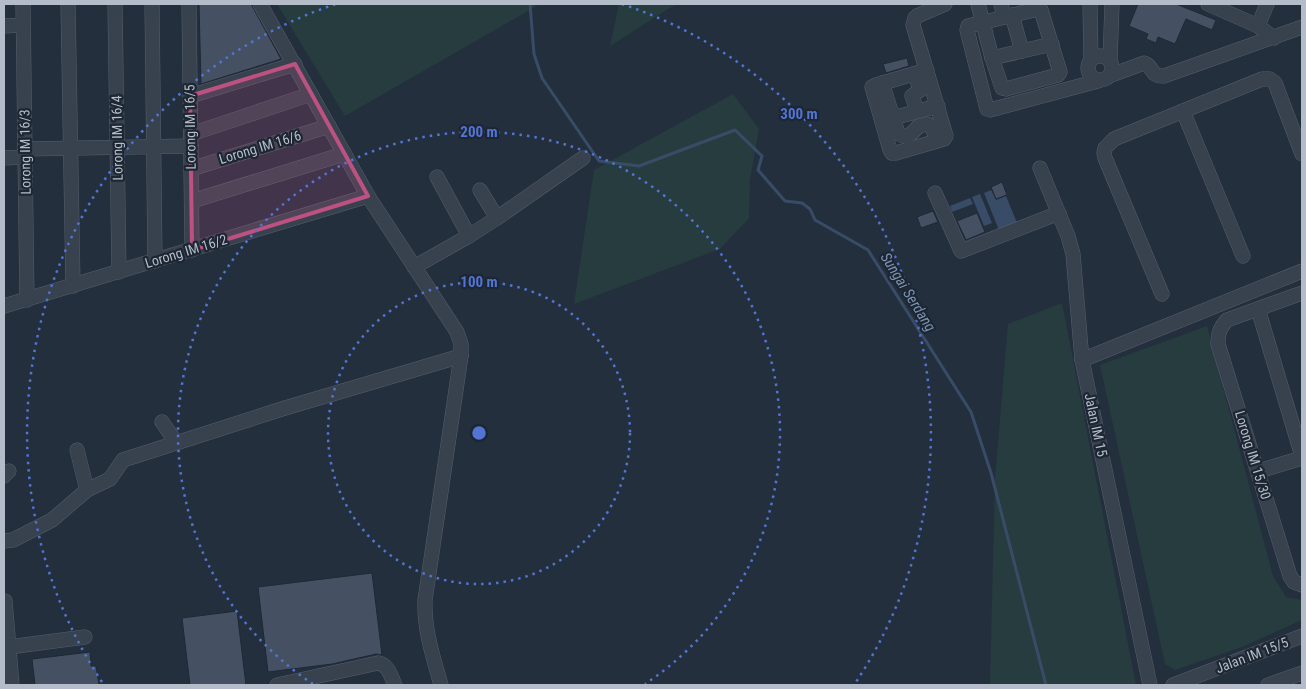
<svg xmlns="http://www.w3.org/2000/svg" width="1306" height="689" font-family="'Roboto Condensed',sans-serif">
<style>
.green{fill:#263c3f}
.water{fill:#394c67}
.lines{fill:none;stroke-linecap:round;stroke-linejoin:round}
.stream{stroke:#394c67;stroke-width:3}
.building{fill:#455162;stroke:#1f2835}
.minor-casing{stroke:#565f6c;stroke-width:15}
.minor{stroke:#38414e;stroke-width:14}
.marked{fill:#bd5182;fill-opacity:0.2;stroke:#bd5182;stroke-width:4;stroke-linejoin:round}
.ring{fill:none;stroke:#5274d3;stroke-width:2.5;stroke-dasharray:2.5 5}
.labels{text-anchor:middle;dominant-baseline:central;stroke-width:4.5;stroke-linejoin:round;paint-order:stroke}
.street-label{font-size:14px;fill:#b4bcc9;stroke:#1d2633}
.water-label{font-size:15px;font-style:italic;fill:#7c92b1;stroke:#1d2633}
.centre{fill:#5274d3;stroke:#1d2633;stroke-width:2.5}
.ring-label{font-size:15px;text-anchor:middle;font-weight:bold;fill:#5274d3;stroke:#1d2633;stroke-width:4.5;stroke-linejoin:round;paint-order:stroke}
</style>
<rect width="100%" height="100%" fill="#242f3e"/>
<g class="green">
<polygon points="277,4 540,4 345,116"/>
<polygon points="619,4 676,4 610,46"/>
<polygon points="733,94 759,129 750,180 749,218 720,249 574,304 594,170"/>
<polygon points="1062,303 1136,685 990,685 995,478 1008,324"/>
<polygon points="1207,326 1273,576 1286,597 1302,600 1302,620 1242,647 1175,670 1165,664 1100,365"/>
</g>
<g class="water">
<polygon points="991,190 996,200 1006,196 1017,223 999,230 984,193"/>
<polygon points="980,194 992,223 984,226 972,197"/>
<polygon points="970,198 973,204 952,212 950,206"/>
</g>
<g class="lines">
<polyline class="stream" points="530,4 534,54 542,78 599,161 639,166 735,130 762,156 758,170 785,201 802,203 810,209 815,220 868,250 971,412 991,473 1046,685"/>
</g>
<g class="building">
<polygon points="199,4 251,4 281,59 201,84"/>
<polygon points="1138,4 1176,4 1216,20 1212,30 1186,19 1175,44 1158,37 1156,43 1146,39 1148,34 1129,26"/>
<polygon points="907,58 909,66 886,73 883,64"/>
<polygon points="1002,182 1007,195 996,199 991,187"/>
<polygon points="933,211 938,222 921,228 917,217"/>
<polygon points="977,213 985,232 966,240 957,221"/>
<polygon points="372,573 382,655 376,654 332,664 268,672 258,587"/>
<polygon points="237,611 246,685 190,685 182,618"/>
<polygon points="90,652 91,666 96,666 99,685 35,685 32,659"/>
</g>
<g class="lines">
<g class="minor-casing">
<g id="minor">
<polyline points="23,4 27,300"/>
<polyline points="68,4 73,286"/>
<polyline points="115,4 119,272"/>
<polyline points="152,4 155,261"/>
<polyline points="189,4 192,250"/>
<path d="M260 4 368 196 457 332 461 344V356L425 600C424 631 433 656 441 685"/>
<polyline points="978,4 992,58 1002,88 1006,89 1058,75 1060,72 1041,10 1038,9 968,26 967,30 987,109 990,110 1098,81"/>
<polyline points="1001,4 1004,17"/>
<polyline points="1090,4 1091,60"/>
<polyline points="1208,4 1258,26 1274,38"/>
<polyline points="1012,15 1022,51"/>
<polyline points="4,26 23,25"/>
<polyline points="1258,26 1267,4"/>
<circle cx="1100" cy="68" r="12"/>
<polyline points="992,58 1052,44"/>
<polyline points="1110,61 1112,4"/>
<polyline points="927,70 876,85 872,87 890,150 892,153 896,153 944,139 946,136 913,25 915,18 917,16 945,4"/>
<polyline points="915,74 920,90 912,96 917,111"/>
<path d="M1109 76 1144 63C1153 65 1150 77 1164 76L1302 27"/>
<path d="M882 83 898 133C908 141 912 132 919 126L927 124 932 127 937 141"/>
<polyline points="190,96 295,64"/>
<polyline points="1183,111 1243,256"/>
<polyline points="885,120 938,106"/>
<polyline points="191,134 311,94"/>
<polyline points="25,149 191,146"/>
<polyline points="4,158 25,157"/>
<polyline points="1040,168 1068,236 1073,254 1082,360 1150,685"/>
<polyline points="191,169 329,126"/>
<polyline points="437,177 469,236"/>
<polyline points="480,190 497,218"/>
<polyline points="935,193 961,251 1059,213"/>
<polyline points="192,201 344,154"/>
<polyline points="414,267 469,236 497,218 583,158"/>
<path d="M1302 293 1227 320C1220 328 1218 333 1218 344L1290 576 1294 582 1302 585"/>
<polyline points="1162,294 1105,158 1104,153 1105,148 1114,139 1262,79 1270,79 1275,83 1302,154"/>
<polyline points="4,306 368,196"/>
<polyline points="1258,309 1302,456"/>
<polyline points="1082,360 1302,271"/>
<polyline points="162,422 176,442"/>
<polyline points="77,450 87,490"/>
<polyline points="1259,471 1302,458"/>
<polyline points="4,476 9,471"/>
<polyline points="4,541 13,540 52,520 87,490 110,479 123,460 285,408 461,356"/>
<polyline points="5,601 12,685"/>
<polyline points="9,647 85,637"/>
<path d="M277 685 378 663C389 665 391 677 395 685"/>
<polyline points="1173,685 1302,636"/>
<polyline points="1268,685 1302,673"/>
</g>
</g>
<use href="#minor" class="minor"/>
</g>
<path class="marked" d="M295 64 368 196 192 250 190 96Z"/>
<g class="ring">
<circle cx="479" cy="433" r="151"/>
<path d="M313 684A301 301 0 1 1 645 684"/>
<path d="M102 682A452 452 0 0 1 336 4M622 4A452 452 0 0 1 856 682"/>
</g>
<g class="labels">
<g class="street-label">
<text transform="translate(190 127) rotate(-91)">Lorong IM 16/5</text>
<text transform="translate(117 138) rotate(-91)">Lorong IM 16/4</text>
<text transform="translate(260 147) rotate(-17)">Lorong IM 16/6</text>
<text transform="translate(25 152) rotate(-91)">Lorong IM 16/3</text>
<text transform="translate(186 251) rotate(-17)">Lorong IM 16/2</text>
<text transform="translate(1096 425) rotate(78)">Jalan IM 15</text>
<text transform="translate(1253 455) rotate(73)">Lorong IM 15/30</text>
<text transform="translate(1252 655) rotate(-21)">Jalan IM 15/5</text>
</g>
<g class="water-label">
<text transform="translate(908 292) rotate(58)">Sungai Serdang</text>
</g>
</g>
<circle cx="479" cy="433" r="8" class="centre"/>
<g class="ring-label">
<text x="799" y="119">300 m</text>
<text x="479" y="137">200 m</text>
<text x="479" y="287">100 m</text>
</g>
<rect width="1306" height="689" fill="none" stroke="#b4bcc9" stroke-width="10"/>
</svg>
